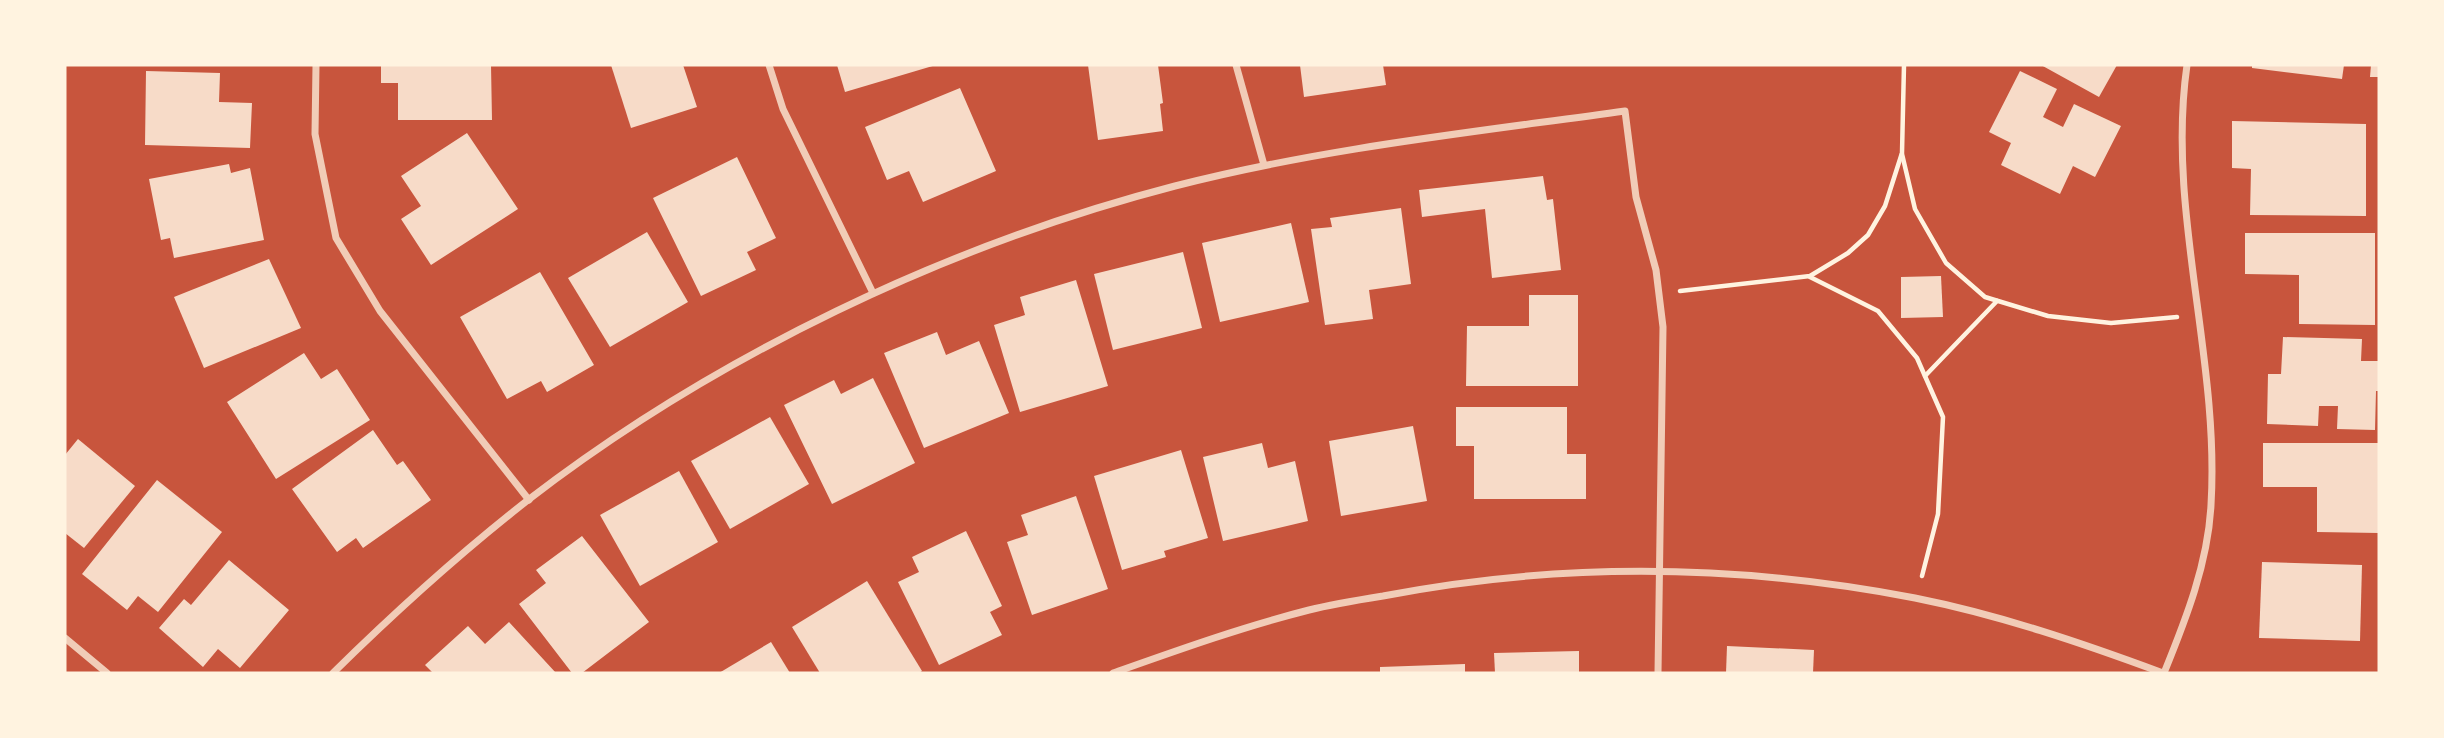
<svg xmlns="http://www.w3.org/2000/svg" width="2444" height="738" font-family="Inter,sans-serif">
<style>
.building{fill:#f7dbc8}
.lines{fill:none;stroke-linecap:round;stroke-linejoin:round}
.path{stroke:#fff3e0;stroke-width:4.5}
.minor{stroke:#f1ccb7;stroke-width:7}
</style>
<rect width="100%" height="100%" fill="#c8553d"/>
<g class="building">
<polygon points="381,65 491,65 492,120 398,120 398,83 381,83"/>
<polygon points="611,65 683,65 697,107 631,128"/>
<polygon points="837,65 936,65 845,92"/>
<polygon points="1088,65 1158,65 1163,103 1160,104 1163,131 1098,140"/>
<polygon points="1300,65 1383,65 1386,85 1304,97"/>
<polygon points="2041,65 2117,65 2099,97"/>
<polygon points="2252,65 2344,65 2342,79 2252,68"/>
<polygon points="2371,65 2379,65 2379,77 2370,77"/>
<polygon points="146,71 220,73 219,102 252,103 250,148 145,145"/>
<polygon points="2020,71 2057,89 2043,117 2063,127 2074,104 2121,126 2095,177 2073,166 2060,194 2001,165 2011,143 1989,132"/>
<polygon points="960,88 996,171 923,202 909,171 887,180 865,127"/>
<polygon points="2232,121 2366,124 2366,216 2250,215 2251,169 2232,168"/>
<polygon points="467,133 518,209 431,265 401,219 421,206 401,176"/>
<polygon points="737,157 776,238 747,252 756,270 701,296 653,198"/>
<polygon points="229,164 231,173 250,168 264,240 174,258 170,238 161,240 149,179"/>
<polygon points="1543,176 1547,200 1553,199 1561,270 1492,278 1485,209 1422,217 1419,190"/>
<polygon points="1401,208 1411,284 1369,290 1373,319 1325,325 1311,229 1332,227 1330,218"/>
<polygon points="1291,223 1309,302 1220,322 1202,243"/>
<polygon points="647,232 688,302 610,347 568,278"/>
<polygon points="2245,233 2375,233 2375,325 2299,324 2299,275 2245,274"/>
<polygon points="1183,252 1202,328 1113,350 1094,274"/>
<polygon points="269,259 301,328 204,368 174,297"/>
<polygon points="540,272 594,365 547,392 541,381 507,399 460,317"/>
<polygon points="1941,276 1943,317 1901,318 1901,277"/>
<polygon points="1076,280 1108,386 1020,412 994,325 1025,315 1020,297"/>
<polygon points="1529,295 1578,295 1578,386 1466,386 1467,326 1529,326"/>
<polygon points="937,332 946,355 979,341 1009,413 924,448 884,353"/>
<polygon points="2283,337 2362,339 2361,361 2379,361 2379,391 2376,391 2375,430 2337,429 2338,406 2319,406 2318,426 2267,424 2268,374 2281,374"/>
<polygon points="304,353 321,379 337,369 370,420 276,479 227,402"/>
<polygon points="873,378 915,463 832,504 784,405 834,380 841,394"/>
<polygon points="1456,407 1567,407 1567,454 1586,454 1586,499 1474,499 1474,446 1456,446"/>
<polygon points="770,417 809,484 730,529 691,461"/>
<polygon points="1413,426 1427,501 1341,516 1329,441"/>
<polygon points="373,430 397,465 403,461 431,500 363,548 356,538 337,552 292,489"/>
<polygon points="78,439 135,486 84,548 65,533 65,455"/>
<polygon points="1262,443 1268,468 1295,461 1308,521 1223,541 1203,457"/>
<polygon points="2263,443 2379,443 2379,533 2317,532 2317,487 2263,487"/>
<polygon points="1181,450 1208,538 1164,551 1166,557 1122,570 1094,476"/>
<polygon points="679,471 718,542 640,586 600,515"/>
<polygon points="157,480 222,532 158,612 138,596 127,610 82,574"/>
<polygon points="1076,496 1108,589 1032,615 1007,542 1028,535 1021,515"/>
<polygon points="966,531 1002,606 990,612 1002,635 939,665 898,582 919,572 912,557"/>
<polygon points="582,536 649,622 582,673 572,673 519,604 546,583 536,570"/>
<polygon points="229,560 289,610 240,668 218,649 203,667 159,628 184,599 191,605"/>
<polygon points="2262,562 2362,565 2360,641 2259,638"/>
<polygon points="867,581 922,671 919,673 820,673 792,627"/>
<polygon points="509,622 556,673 433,673 425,665 468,626 485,644"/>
<polygon points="771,642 790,673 719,673"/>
<polygon points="1727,646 1814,650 1813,673 1726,673"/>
<polygon points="1579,651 1579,673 1495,673 1494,653"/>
<polygon points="1465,664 1465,673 1380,673 1380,667"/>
</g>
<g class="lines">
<g class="path">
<polyline points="1902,154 1915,209 1946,263 1985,297 2048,316 2111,323 2177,317"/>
<polyline points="1810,277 1878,311 1917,358 1943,417 1938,514 1922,576"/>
<polyline points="1680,291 1810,276 1848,253 1868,235 1885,206 1902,153 1904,65"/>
<polyline points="1925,376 1997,301"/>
</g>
<g class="minor">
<polyline points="316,65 315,134 336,238 380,311 529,500"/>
<polyline points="769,65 783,109 873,293"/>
<polyline points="1236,65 1264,165"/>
<polyline points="65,638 107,673"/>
<path d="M333 673C395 612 459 554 528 500 715 356 947 245 1175 186 1323 148 1475 132 1625 111L1636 197 1656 270 1663 327 1658 673"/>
<path d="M1113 673C1178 650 1242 627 1309 610 1333 604 1358 600 1383 596 1559 562 1739 564 1915 598 2000 615 2082 643 2163 673"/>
<path d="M2164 673C2186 619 2208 563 2211 505 2220 358 2166 211 2187 65"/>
</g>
</g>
<rect width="2444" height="738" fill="none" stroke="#fff3e0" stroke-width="133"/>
</svg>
